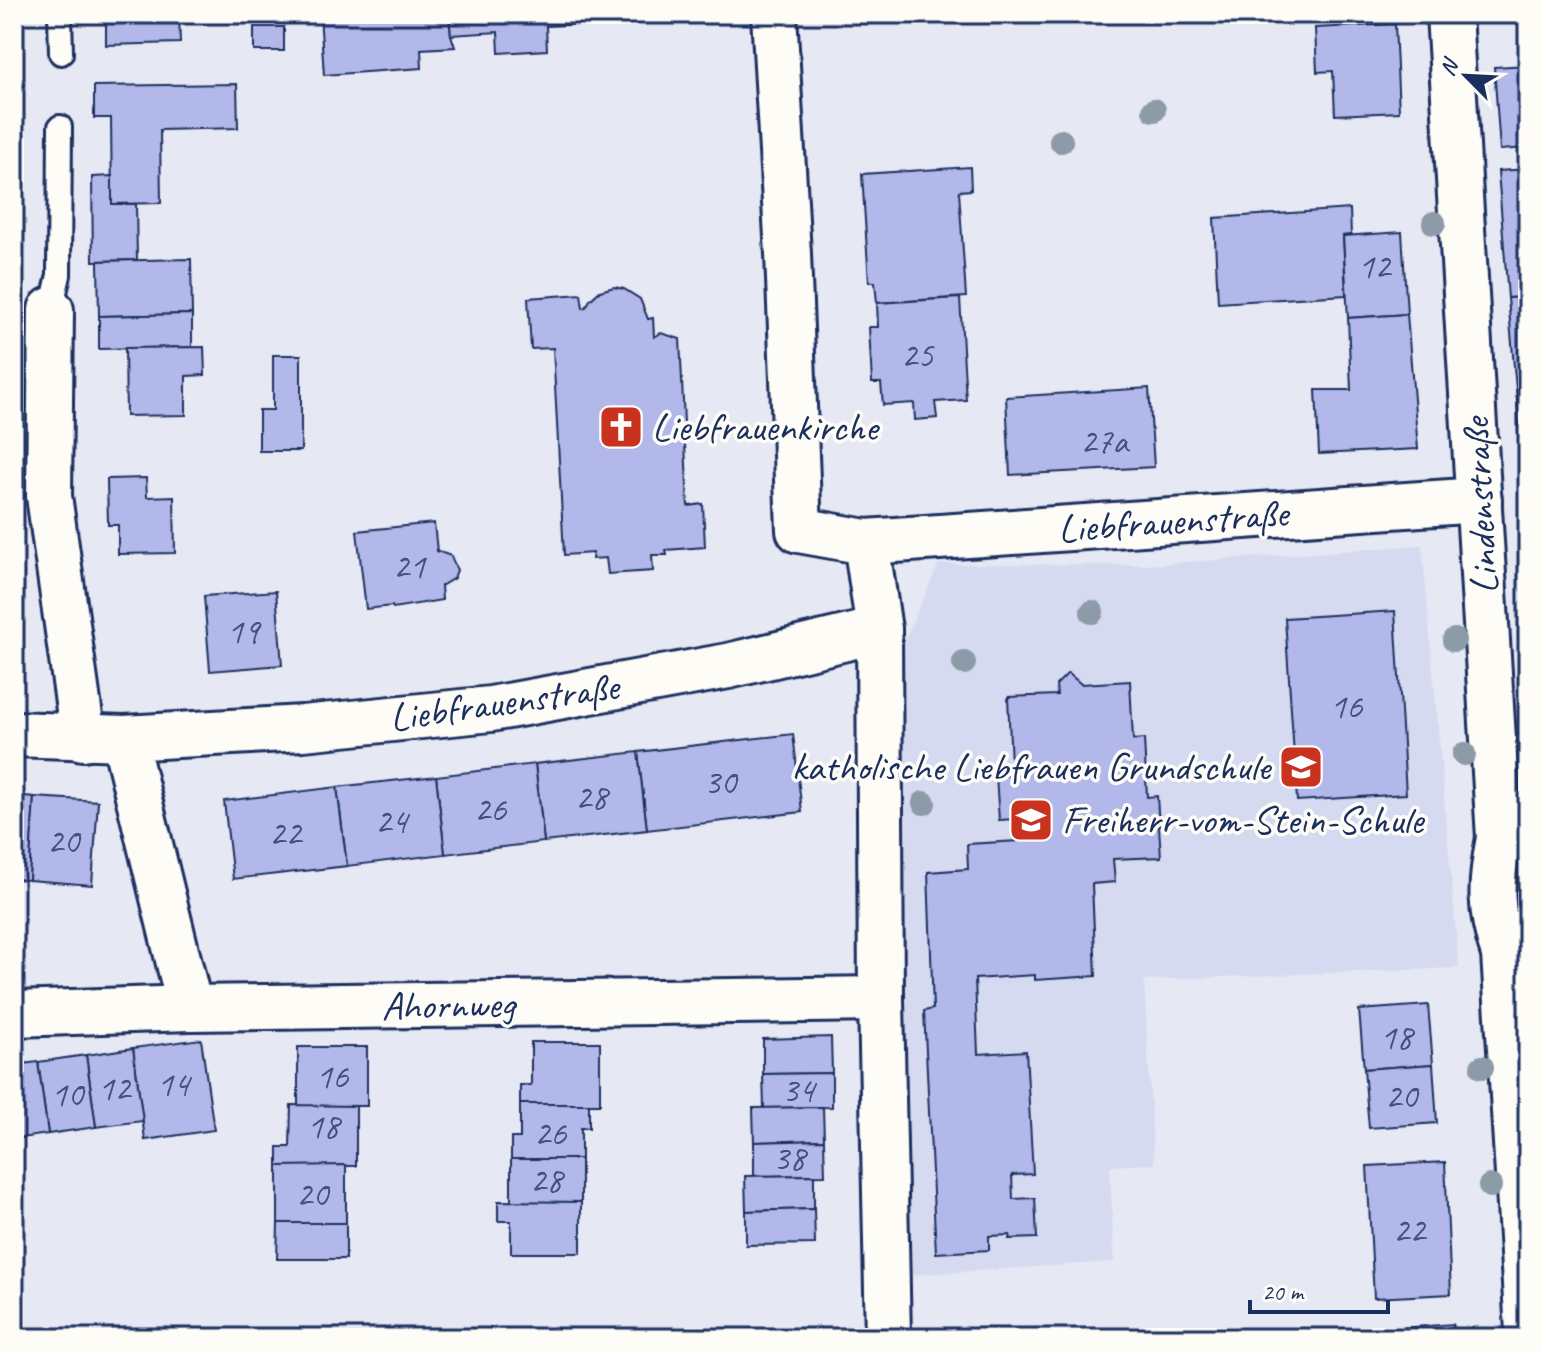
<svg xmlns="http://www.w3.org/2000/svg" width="1542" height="1352" font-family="Caveat,sans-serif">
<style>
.built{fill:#d6daf0}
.building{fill:#b2b9ea;stroke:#1b2f5e;stroke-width:2}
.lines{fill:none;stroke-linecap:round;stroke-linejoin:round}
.service-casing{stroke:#1b2f5e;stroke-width:28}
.minor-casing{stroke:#1b2f5e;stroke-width:50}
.service{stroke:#fdfcf7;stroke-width:22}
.minor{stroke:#fdfcf7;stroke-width:44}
.tree{fill:#8d9aa8}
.labels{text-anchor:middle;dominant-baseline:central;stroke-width:7;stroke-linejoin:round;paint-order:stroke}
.number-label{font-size:36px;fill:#415281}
.poi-label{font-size:40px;fill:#1b2f5e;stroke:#fdfcf7;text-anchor:start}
.street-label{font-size:40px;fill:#1b2f5e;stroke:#fdfcf7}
</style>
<rect width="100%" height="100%" fill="#e6e8f3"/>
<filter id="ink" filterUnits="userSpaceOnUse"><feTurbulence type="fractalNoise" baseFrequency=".0125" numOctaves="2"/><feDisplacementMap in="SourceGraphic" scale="16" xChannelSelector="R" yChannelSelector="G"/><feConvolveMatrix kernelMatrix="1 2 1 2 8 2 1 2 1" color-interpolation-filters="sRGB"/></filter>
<g filter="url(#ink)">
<polygon class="built" points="1422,545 1459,968 1144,980 1154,1164 1110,1166 1114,1262 909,1275 895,661 939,564 1148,565"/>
<g class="building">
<polygon points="106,14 179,14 180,43 106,45"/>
<polygon points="320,14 449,14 451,35 455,47 421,49 422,68 324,75"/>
<polygon points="449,14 583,14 584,24 546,26 547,50 499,53 498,32 451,35"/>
<polygon points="1395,24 1399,112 1335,115 1333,71 1317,72 1315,28"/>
<rect x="254" y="27" width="30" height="24"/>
<polygon points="1528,65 1528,148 1500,150 1494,67"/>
<polygon points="237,84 238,128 160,130 161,203 112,204 111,118 94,118 94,86"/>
<polygon points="970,167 971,190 959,191 966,297 877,303 875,282 869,282 862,174"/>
<polygon points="1528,169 1528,297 1508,298 1498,171"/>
<polygon points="112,176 112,204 136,204 137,260 93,261 92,177"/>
<polygon points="1350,209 1351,235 1343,236 1346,295 1218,303 1214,218"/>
<polygon points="1402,232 1407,314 1348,318 1343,236"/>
<polygon points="191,259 192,314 99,316 98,261"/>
<polygon points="614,287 624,289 640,299 648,319 653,318 654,337 661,333 680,339 688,506 703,504 705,547 666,550 667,555 652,555 653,571 608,574 606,558 592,559 593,553 564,555 553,348 531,349 528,298 581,294 583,308 586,307 590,300 600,291"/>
<polygon points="1528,297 1528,424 1519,424 1508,298"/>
<polygon points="960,298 966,400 935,402 937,418 915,420 914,403 883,405 881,383 872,383 869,327 878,327 877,303"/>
<polygon points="192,314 192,347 99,349 99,316"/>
<polygon points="1407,314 1418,449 1319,454 1316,390 1351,390 1348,318"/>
<polygon points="204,347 205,375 186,376 186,415 126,416 125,348"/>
<polygon points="273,355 301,355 301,451 259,451 259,410 273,410"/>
<polygon points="1149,388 1154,467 1010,475 1006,397"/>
<polygon points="1519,424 1528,424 1528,531"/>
<polygon points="146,478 147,497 174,496 175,553 118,554 118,525 108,525 107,479"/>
<polygon points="434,523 437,551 451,556 457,570 454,578 441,586 442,600 393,608 392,606 366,609 357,531"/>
<polygon points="276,591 282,665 210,671 204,596"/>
<polygon points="1395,611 1406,794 1297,801 1285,618"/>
<polygon points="1068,673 1081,684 1130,681 1133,740 1144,739 1147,797 1157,796 1161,857 1113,859 1115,882 1092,884 1096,976 1035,980 1035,975 975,979 978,1054 1026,1051 1033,1174 1012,1175 1013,1199 1035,1198 1037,1238 1009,1239 1010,1235 989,1236 989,1250 936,1253 924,1011 933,1009 928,872 968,869 967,844 1018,841 1016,819 999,820 996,776 1022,775 1022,765 1011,765 1008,697 1057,695 1056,685"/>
<polygon points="793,734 802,812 647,830 638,752"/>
<polygon points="638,752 647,830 544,842 535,764"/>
<polygon points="535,764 544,842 445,854 436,776"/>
<polygon points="436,776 445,854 347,866 337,787"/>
<polygon points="337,787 347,866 233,879 224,801"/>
<polygon points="14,795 34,797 29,880 14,879"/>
<polygon points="34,797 98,801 92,885 29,880"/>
<polygon points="1428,1005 1433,1064 1364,1069 1359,1010"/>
<polygon points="831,1037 832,1073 763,1074 763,1039"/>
<polygon points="201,1039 214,1130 145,1140 133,1048"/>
<polygon points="531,1042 600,1042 600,1104 520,1104 520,1085 531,1085"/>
<rect x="298" y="1047" width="69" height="59"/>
<polygon points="133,1048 143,1121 96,1127 86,1055"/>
<polygon points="86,1055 96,1127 48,1134 38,1062"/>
<polygon points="38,1062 48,1134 14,1139 14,1065"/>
<polygon points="1433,1064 1437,1123 1369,1128 1364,1069"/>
<polygon points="832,1073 832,1107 764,1108 763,1074"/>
<polygon points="520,1104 589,1104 589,1128 581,1128 581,1159 511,1159 511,1138 520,1138"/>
<polygon points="291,1105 356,1106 356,1166 278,1166 278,1147 290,1147"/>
<polygon points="823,1107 824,1140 754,1142 753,1108"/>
<polygon points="824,1140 825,1175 754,1176 754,1142"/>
<rect x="511" y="1159" width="70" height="43"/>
<polygon points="1445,1162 1451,1294 1374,1298 1367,1166"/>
<polygon points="346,1165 346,1223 278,1223 278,1166"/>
<polygon points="814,1175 814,1209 746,1211 745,1176"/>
<polygon points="498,1201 581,1202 581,1253 511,1253 511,1221 498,1221"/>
<polygon points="814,1209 815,1244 746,1245 746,1211"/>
<polygon points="278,1223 346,1223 346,1259 277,1259"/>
<polygon points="1453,1324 1454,1338 1376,1338 1375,1330"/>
</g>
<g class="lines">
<g class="service-casing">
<g id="service">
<polyline points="60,14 61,53"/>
<polyline points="51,310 59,275 60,127"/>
</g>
</g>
<g class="minor-casing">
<g id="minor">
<polyline points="774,14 788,254 799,530 866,542 879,630 881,999 888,1338"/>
<path d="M1449 14 1499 838C1490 884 1489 909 1504 954L1528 1331"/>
<polyline points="51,310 49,496 83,738"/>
<polyline points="866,542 1479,500"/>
<polyline points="14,734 124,738 303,728 491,709 728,666 879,630"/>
<polyline points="124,738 190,1008"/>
<polyline points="14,1014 190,1008 881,999"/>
</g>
</g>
<use href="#service" class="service"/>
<use href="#minor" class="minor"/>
</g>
<g class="tree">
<circle cx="1154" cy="110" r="12"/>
<circle cx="1061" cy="141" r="12"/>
<circle cx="1434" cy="223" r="12"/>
<circle cx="1092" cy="612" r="12"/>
<circle cx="1454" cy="640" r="12"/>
<circle cx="964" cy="663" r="12"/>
<circle cx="1464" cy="754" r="12"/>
<circle cx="924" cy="803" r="12"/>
<circle cx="1482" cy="1067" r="12"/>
<circle cx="1490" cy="1186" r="12"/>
</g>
</g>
<defs>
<g id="church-square" transform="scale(2.3)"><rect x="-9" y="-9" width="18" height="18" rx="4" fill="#c8321e" stroke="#fdfcf7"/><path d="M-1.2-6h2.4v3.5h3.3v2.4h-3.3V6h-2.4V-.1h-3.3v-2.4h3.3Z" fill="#fff"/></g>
<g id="school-square" transform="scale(2.3)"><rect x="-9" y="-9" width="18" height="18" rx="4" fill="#c8321e" stroke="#fdfcf7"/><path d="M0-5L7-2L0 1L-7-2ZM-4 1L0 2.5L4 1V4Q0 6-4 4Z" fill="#fff"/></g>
</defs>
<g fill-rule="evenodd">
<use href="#church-square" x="621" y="427"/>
<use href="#school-square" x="1301" y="767"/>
<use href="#school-square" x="1031" y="820"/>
</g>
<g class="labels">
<g class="number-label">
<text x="1374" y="266">12</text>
<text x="917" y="355">25</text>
<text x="1104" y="441">27a</text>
<text x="409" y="566">21</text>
<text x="243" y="631">19</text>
<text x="1346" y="706">16</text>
<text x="720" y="782">30</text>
<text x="591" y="797">28</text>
<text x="490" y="809">26</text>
<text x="391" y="821">24</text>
<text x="285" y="833">22</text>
<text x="63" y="841">20</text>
<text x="1396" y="1037">18</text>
<text x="332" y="1076">16</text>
<text x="173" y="1084">14</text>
<text x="114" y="1088">12</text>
<text x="798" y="1090">34</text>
<text x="67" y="1094">10</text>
<text x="1401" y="1096">20</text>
<text x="323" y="1126">18</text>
<text x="550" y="1133">26</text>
<text x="789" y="1158">38</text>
<text x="546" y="1180">28</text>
<text x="312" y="1194">20</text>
<text x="1409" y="1230">22</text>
</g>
<g class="poi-label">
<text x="652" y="427">Liebfrauenkirche</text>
<text x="1270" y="767" text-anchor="end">katholische Liebfrauen Grundschule</text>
<text x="1062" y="820">Freiherr-vom-Stein-Schule</text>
</g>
<g class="street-label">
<text transform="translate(1480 506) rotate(-93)">Lindenstraße</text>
<text transform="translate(1173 521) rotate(-4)">Liebfrauenstraße</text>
<text transform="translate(504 702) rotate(-8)">Liebfrauenstraße</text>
<text transform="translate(448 1005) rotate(-1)">Ahornweg</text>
</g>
</g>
<rect width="1542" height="1352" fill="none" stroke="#fdfcf7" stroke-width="48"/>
<rect x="24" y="24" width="1494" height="1304" fill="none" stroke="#1b2f5e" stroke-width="3" filter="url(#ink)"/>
<g transform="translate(1466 76) rotate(294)" stroke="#fdfcf7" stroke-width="6" paint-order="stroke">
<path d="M0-6L14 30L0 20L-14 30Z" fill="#1b2f5e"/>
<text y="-12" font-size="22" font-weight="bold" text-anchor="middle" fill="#1b2f5e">N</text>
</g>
<path d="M1250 1300v12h138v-12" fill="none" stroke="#1b2f5e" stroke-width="4"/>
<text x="1262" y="1300" font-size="24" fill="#1b2f5e" stroke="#fdfcf7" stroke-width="6" paint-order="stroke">20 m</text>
</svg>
